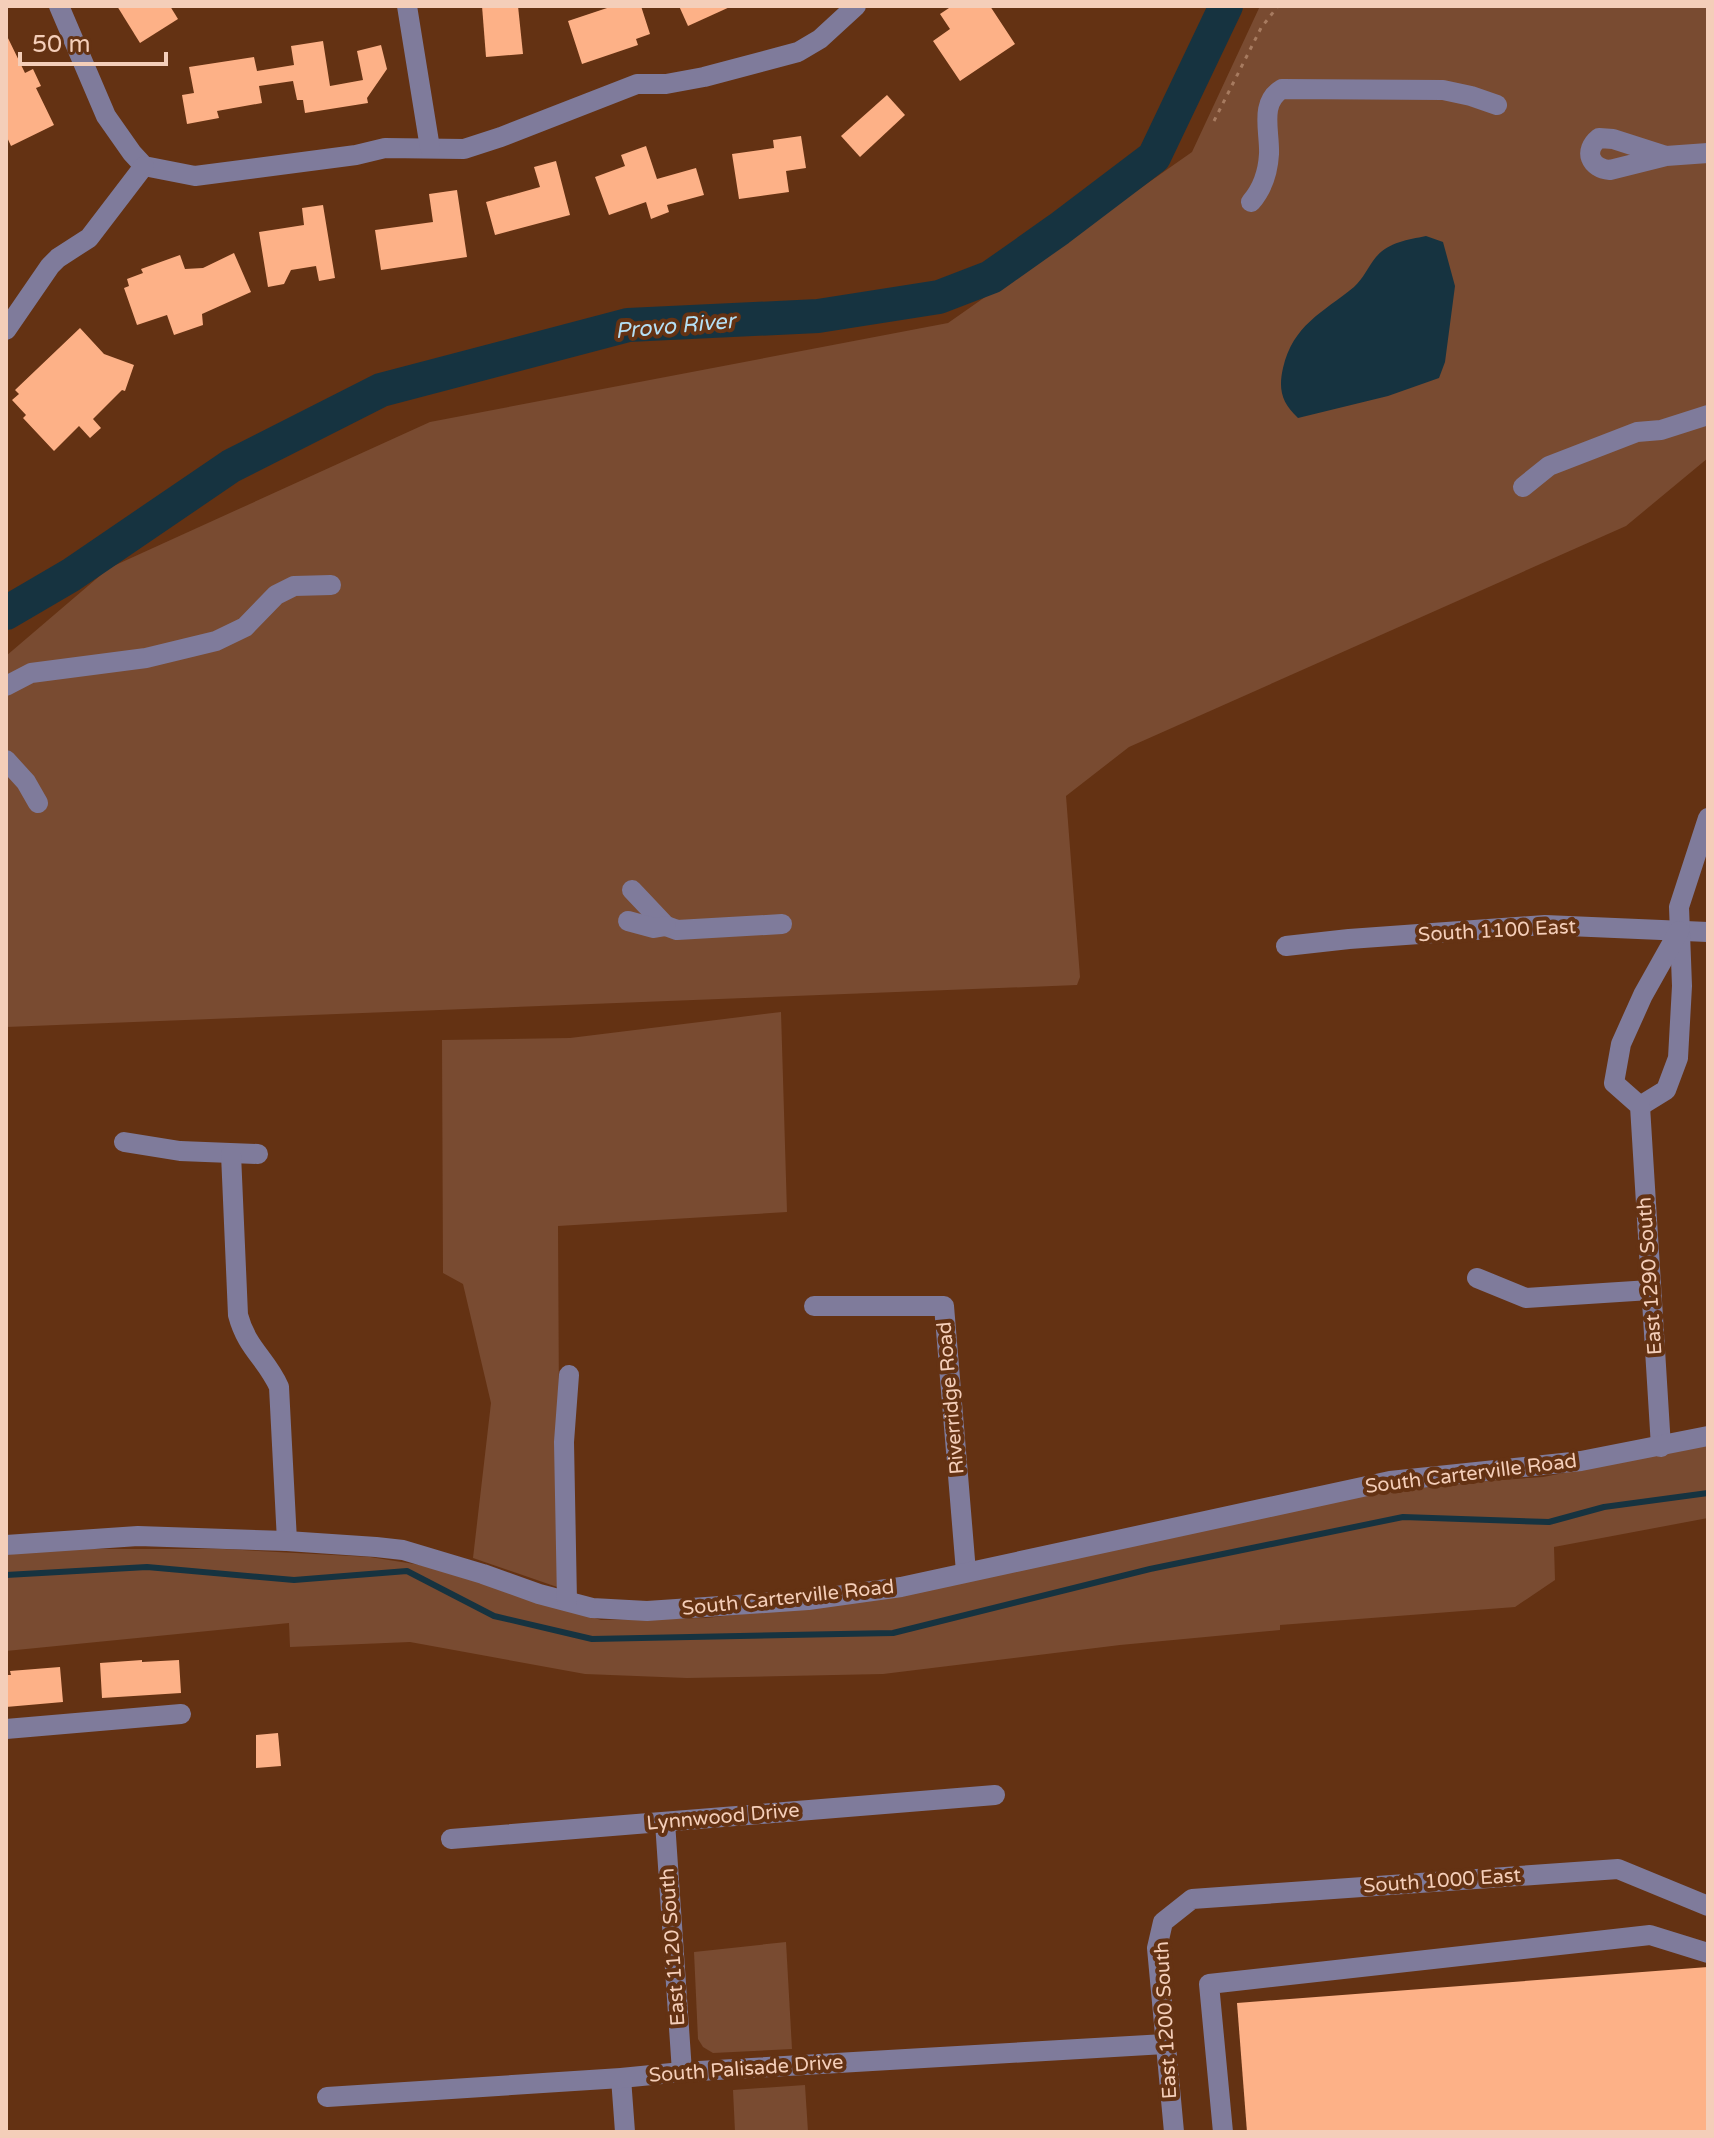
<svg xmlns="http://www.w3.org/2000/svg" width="1714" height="2138" font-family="'Varela Round',sans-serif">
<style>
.green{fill:#794b31}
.water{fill:#163340}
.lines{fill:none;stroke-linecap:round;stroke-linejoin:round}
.stream{stroke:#163340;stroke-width:6}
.river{stroke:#163340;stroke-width:34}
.building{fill:#fdb187}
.path{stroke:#a77b60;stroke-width:3;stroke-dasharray:4 6;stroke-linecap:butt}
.minor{stroke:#7f7b9b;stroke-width:20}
.labels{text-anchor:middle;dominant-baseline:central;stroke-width:8;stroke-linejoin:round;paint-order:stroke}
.street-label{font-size:20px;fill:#f4ceb9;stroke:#643213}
.water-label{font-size:22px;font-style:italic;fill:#b4dff4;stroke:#643213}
</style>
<rect width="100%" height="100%" fill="#643213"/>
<g class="green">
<polygon points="1260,6 1708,6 1708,458 1626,526 1129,747 1066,796 1080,977 1077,985 6,1027 6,656 109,568 430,422 948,323 1192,152"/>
<polygon points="781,1012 787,1212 558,1226 560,1588 473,1558 491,1403 463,1284 443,1273 442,1040 570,1038"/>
<polygon points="1708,1445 1708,1518 1554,1547 1555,1580 1515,1607 1280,1625 1280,1630 1120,1645 883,1674 687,1678 585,1674 410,1642 290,1647 289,1623 6,1651 6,1555 47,1549 223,1549 370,1557 433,1567 601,1620 706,1618 894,1597 1402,1487 1543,1477"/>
<polygon points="786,1942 792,2049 713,2053 703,2047 698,2039 694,1952"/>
<polygon points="805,2085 808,2132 735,2132 733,2090"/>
</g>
<path class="water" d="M1426 236 1443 242 1455 286 1445 362 1439 378 1388 396 1298 418C1282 403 1278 390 1283 368 1293 325 1322 313 1354 287 1363 279 1368 267 1376 257 1389 242 1407 240 1426 236Z"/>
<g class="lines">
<polyline class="stream" points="6,1575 147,1567 294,1580 407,1571 494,1616 592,1639 893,1633 1150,1569 1403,1517 1549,1522 1604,1507 1708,1493"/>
<polyline class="river" points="6,613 71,575 231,466 381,390 628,325 818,316 939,297 991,277 1059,229 1154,157 1226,6"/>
</g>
<g class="building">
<polygon points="117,6 170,6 178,19 140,43"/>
<polygon points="482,6 518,6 523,54 486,57"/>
<polygon points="613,6 641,6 650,34 636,39 638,45 582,64 568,21"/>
<polygon points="679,6 732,6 688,26"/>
<polygon points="952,6 990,6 1015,44 960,81 933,41 950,29 940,14"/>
<polygon points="6,34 25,73 33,69 41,86 36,88 54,125 11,146 6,135"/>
<polygon points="323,41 330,86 363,80 357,51 381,45 387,69 367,98 368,103 305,113 303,100 297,100 293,81 259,86 262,103 217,111 219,118 187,124 182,95 194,93 189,67 254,57 257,71 294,65 291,46"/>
<polygon points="887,95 905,115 860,157 841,136"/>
<polygon points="801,136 806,168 786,171 789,192 739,199 732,154 774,148 773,140"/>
<polygon points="646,146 657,179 696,168 704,195 667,205 669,212 651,219 646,202 609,215 595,177 625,166 621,155"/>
<polygon points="556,161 570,215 495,235 486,202 540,187 534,167"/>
<polygon points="457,190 467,257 381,270 375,230 433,222 429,194"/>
<polygon points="323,205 335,278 319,281 316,266 291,270 284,284 268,287 259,232 304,225 302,208"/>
<polygon points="234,253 251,292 202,314 203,325 174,335 167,315 137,325 124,288 129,286 127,279 143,273 141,269 180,255 185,269 203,268"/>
<polygon points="80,328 104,354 134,365 125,391 122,390 93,419 101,428 90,438 79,426 54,451 23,418 26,415 12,400 19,394 15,390"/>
<polygon points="142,1660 142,1662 179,1660 181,1693 102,1698 100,1663"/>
<polygon points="60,1667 63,1702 6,1707 6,1675 11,1675 10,1671"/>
<polygon points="278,1733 281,1766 256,1768 256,1735"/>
<polygon points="1708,1967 1708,2132 1247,2132 1237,2003"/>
</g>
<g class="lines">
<polyline class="path" points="1214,121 1261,28 1278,6"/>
<g class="minor">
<polyline points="59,6 106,116 132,153 144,166 195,176 356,155 385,148 464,149 501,137 637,84 666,84 704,77 798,52 820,39 856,6"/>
<polyline points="407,6 430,148"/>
<path d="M1666 156 1613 139 1599 138C1583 151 1590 168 1610 170L1666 156 1708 153"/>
<path d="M1251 202C1263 188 1268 172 1269 154 1270 131 1259 103 1282 89L1443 90 1471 96 1497 105"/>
<polyline points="6,330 50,266 58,258 89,238 144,166"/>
<polyline points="1523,487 1549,466 1637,432 1661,430 1708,415"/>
<polyline points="6,686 31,673 146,658 216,641 245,627 276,595 294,586 331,585"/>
<polyline points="6,760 26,782 38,803"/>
<polyline points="632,890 666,926 677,930 782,924"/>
<polyline points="628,921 654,928 666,926"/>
<polyline points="1286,946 1349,939 1545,925 1708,932"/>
<polyline points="1640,1106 1666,1090 1678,1058 1682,986 1679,907 1708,818"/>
<polyline points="124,1142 180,1151 258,1154"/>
<path d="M231 1154 238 1315C247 1349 266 1358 279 1387L287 1541"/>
<polyline points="1477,1278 1526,1298 1650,1290"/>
<polyline points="814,1306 944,1306 966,1572"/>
<polyline points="1661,1447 1640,1106 1614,1083 1621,1044 1643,995 1679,931"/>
<polyline points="6,1545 138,1536 287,1541 376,1547 403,1550 483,1574 539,1594 592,1608 647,1611 808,1600 901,1587 1390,1481 1581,1461 1708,1436"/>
<polyline points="567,1601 564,1442 569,1375"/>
<polyline points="6,1729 181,1714"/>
<polyline points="665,1822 682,2072"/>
<polyline points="451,1839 995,1795"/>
<polyline points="621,2078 625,2132"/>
<polyline points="327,2097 621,2078 682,2072 1165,2044"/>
<polyline points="1174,2132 1157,1948 1163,1922 1192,1899 1618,1869 1708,1906"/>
<polyline points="1223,2132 1209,1984 1650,1935 1708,1953"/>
</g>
</g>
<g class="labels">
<g class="street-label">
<text transform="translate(1497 931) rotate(-3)">South 1100 East</text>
<text transform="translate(1650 1276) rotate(-94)">East 1290 South</text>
<text transform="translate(951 1398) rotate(-95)">Riverridge Road</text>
<text transform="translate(1471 1474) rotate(-7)">South Carterville Road</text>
<text transform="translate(788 1598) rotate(-6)">South Carterville Road</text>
<text transform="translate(723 1817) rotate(-5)">Lynnwood Drive</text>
<text transform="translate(1442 1881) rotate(-4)">South 1000 East</text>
<text transform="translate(673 1947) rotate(-94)">East 1120 South</text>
<text transform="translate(1166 2020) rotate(-93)">East 1200 South</text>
<text transform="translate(746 2069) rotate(-4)">South Palisade Drive</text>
</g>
<g class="water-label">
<text transform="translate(675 326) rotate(-5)">Provo River</text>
</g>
</g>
<rect width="1714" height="2138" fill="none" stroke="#f4ceb9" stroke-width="16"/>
<path d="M20 52v12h146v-12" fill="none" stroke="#f4ceb9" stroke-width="4"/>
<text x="32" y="52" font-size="24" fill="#f4ceb9" stroke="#643213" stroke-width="6" paint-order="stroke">50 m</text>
</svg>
